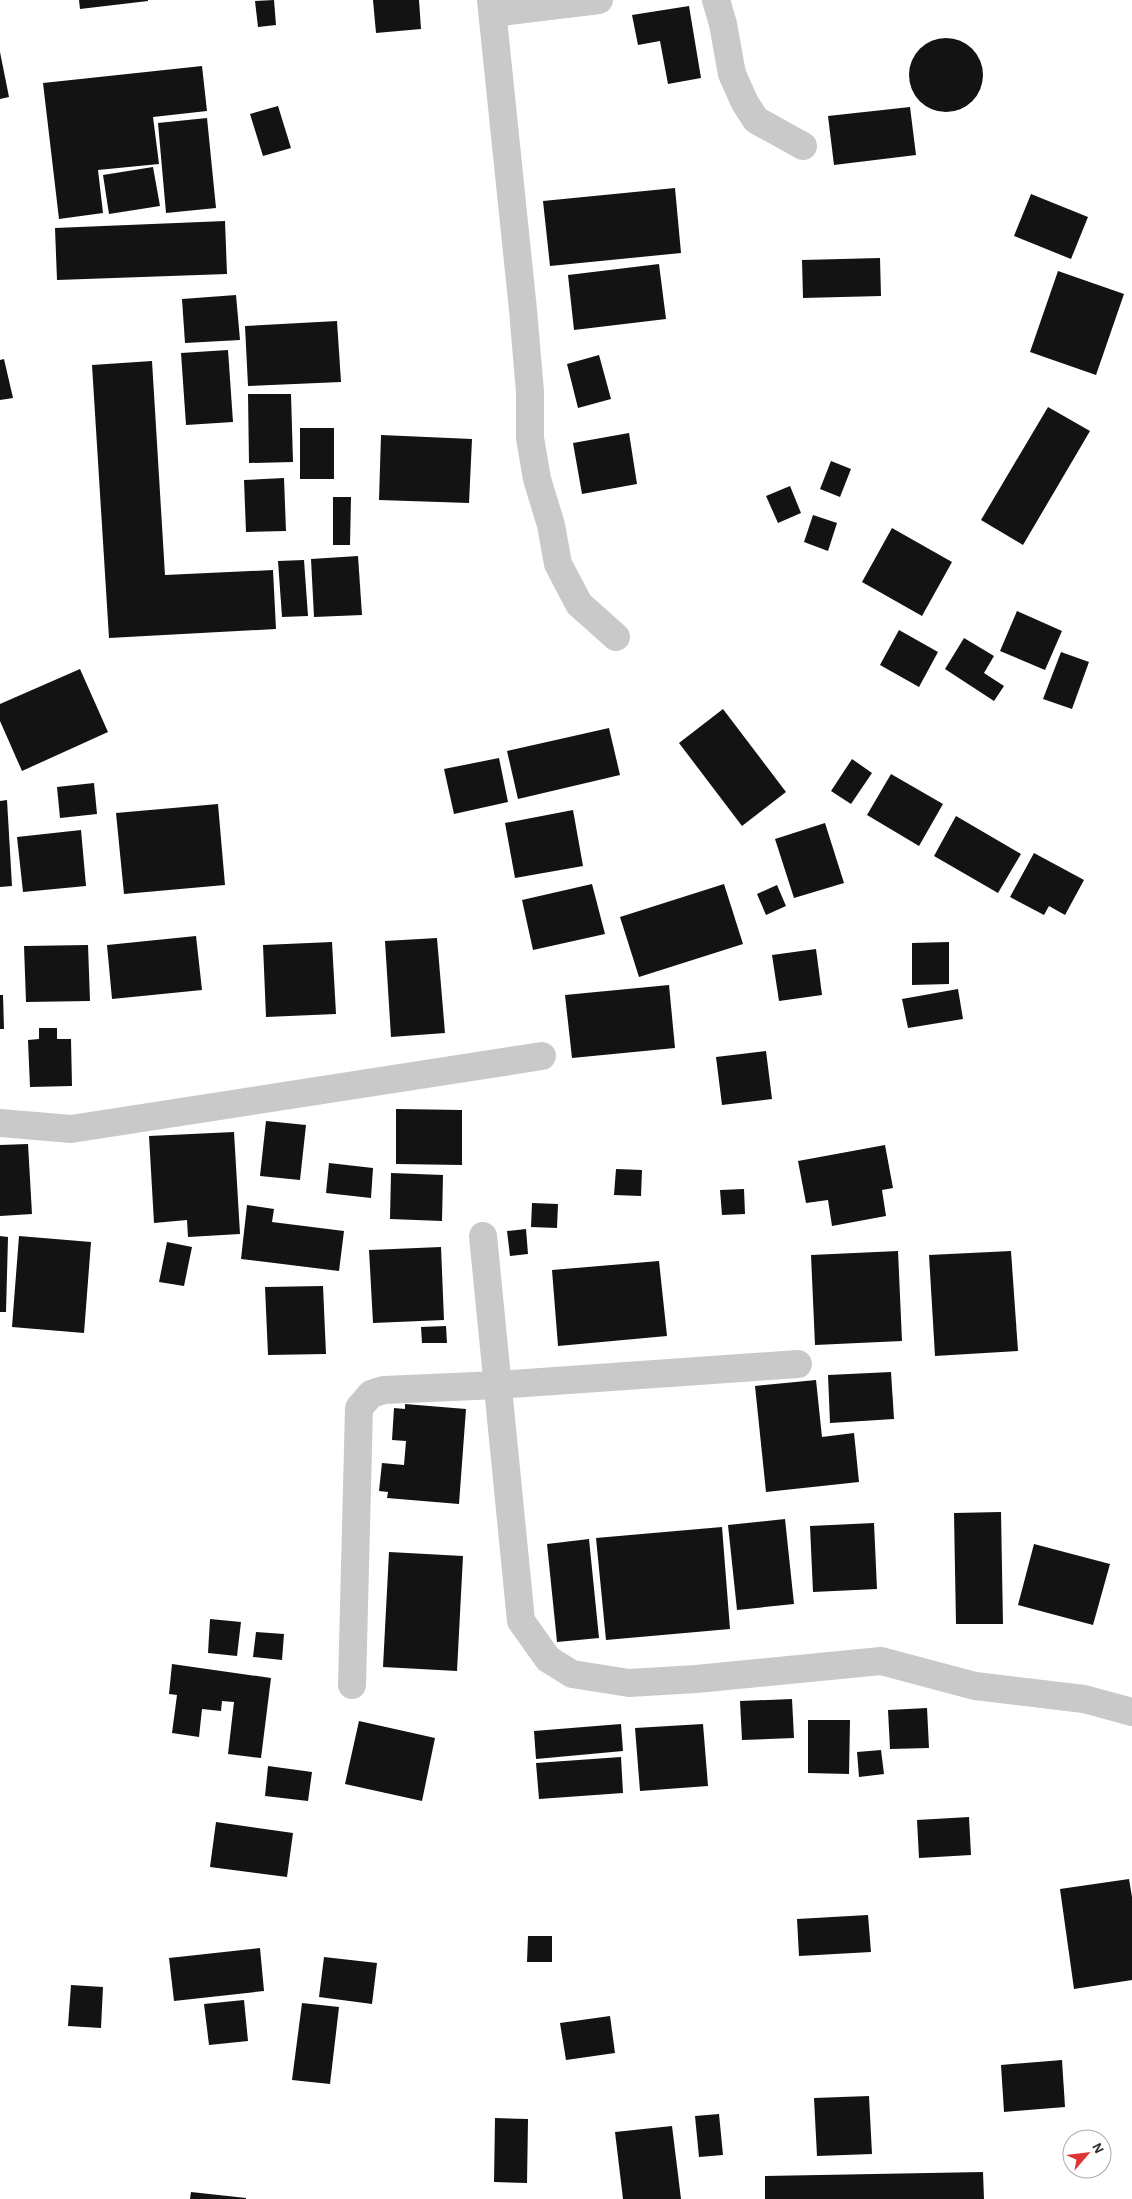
<svg xmlns="http://www.w3.org/2000/svg" width="1132" height="2199" font-family="'Alegreya Sans',sans-serif">
<style>
.building{fill:#131313}
.lines{fill:none;stroke-linecap:round;stroke-linejoin:round}
.street{stroke:#c9c9c9;stroke-width:28}
</style>
<rect width="100%" height="100%" fill="#fff"/>
<g class="building">
<polygon points="79,0 148,0 148,1 80,9"/>
<polygon points="274,0 276,25 258,27 255,1"/>
<polygon points="373,0 419,0 421,29 376,33"/>
<polygon points="689,6 701,78 668,84 660,41 638,45 632,15"/>
<circle cx="946" cy="75" r="37"/>
<polygon points="0,52 9,97 0,99"/>
<polygon points="202,66 207,111 153,117 159,164 98,170 103,213 59,219 43,83"/>
<polygon points="278,106 291,148 263,156 250,114"/>
<polygon points="910,107 916,155 834,165 828,116"/>
<polygon points="207,118 216,208 166,213 158,123"/>
<polygon points="153,167 160,206 109,214 103,175"/>
<polygon points="675,188 681,253 550,266 543,201"/>
<polygon points="1031,194 1088,217 1071,259 1014,236"/>
<polygon points="225,221 227,274 57,280 55,228"/>
<polygon points="880,258 881,296 803,298 802,260"/>
<polygon points="659,264 666,319 574,330 568,275"/>
<polygon points="1058,271 1124,294 1096,375 1030,352"/>
<polygon points="236,295 240,340 185,343 182,299"/>
<polygon points="337,321 341,382 248,386 245,326"/>
<polygon points="228,350 233,422 186,425 181,353"/>
<polygon points="599,355 611,399 578,408 567,364"/>
<polygon points="4,359 13,398 0,400 0,360"/>
<polygon points="152,361 165,575 273,570 276,629 109,638 92,365"/>
<polygon points="248,394 291,394 293,462 249,463"/>
<polygon points="1048,407 1090,431 1023,545 981,520"/>
<rect x="300" y="428" width="34" height="51"/>
<polygon points="629,433 637,484 582,494 573,443"/>
<polygon points="381,435 472,439 469,503 379,500"/>
<polygon points="831,461 851,469 840,497 820,489"/>
<polygon points="284,478 286,531 246,532 244,480"/>
<polygon points="790,486 801,513 778,523 766,496"/>
<polygon points="333,497 351,497 350,545 333,545"/>
<polygon points="813,515 837,523 828,551 804,542"/>
<polygon points="892,528 952,562 922,616 862,582"/>
<polygon points="358,556 362,615 314,617 311,559"/>
<polygon points="304,560 308,616 282,617 278,561"/>
<polygon points="1017,611 1062,631 1045,670 1000,651"/>
<polygon points="899,630 938,652 919,687 880,665"/>
<polygon points="964,638 994,656 984,673 1004,686 994,701 945,669"/>
<polygon points="1061,652 1089,662 1072,709 1043,699"/>
<polygon points="80,669 108,732 22,771 0,721 0,704"/>
<polygon points="723,709 786,792 742,826 679,743"/>
<polygon points="609,728 620,775 518,799 507,751"/>
<polygon points="499,758 508,802 454,814 444,769"/>
<polygon points="852,759 872,773 851,804 831,791"/>
<polygon points="891,774 943,804 919,846 867,815"/>
<polygon points="94,783 97,814 60,818 57,787"/>
<polygon points="7,800 12,886 0,887 0,801"/>
<polygon points="218,804 225,885 124,894 116,813"/>
<polygon points="573,810 583,866 515,878 505,823"/>
<polygon points="956,816 1021,854 998,893 934,856"/>
<polygon points="825,823 844,883 794,898 775,839"/>
<polygon points="81,830 86,886 23,892 17,837"/>
<polygon points="1034,853 1084,880 1065,915 1049,906 1044,915 1010,897"/>
<polygon points="592,884 605,934 533,950 522,900"/>
<polygon points="724,884 743,944 639,977 620,917"/>
<polygon points="777,885 786,906 766,915 757,894"/>
<polygon points="196,936 202,990 112,999 107,945"/>
<polygon points="437,938 445,1033 391,1037 385,941"/>
<polygon points="332,942 336,1014 266,1017 263,945"/>
<polygon points="949,942 949,984 912,985 912,943"/>
<polygon points="88,945 90,1001 26,1002 24,946"/>
<polygon points="816,949 822,995 779,1001 772,955"/>
<polygon points="669,985 675,1048 572,1058 565,995"/>
<polygon points="958,989 963,1019 908,1028 902,999"/>
<polygon points="0,995 3,995 4,1029 0,1029"/>
<polygon points="39,1028 57,1028 57,1039 71,1039 72,1086 30,1087 28,1040 39,1039"/>
<polygon points="766,1051 772,1099 722,1105 716,1057"/>
<polygon points="396,1109 462,1110 462,1165 396,1164"/>
<polygon points="266,1121 306,1125 300,1180 260,1176"/>
<polygon points="234,1132 240,1234 188,1237 187,1220 154,1223 149,1136"/>
<polygon points="28,1144 32,1214 0,1216 0,1145"/>
<polygon points="885,1145 893,1188 882,1190 886,1216 832,1226 828,1200 806,1203 798,1161"/>
<polygon points="329,1163 373,1168 371,1198 326,1193"/>
<polygon points="616,1169 642,1170 641,1196 614,1195"/>
<polygon points="391,1173 443,1175 442,1221 390,1219"/>
<polygon points="744,1189 745,1214 722,1215 720,1190"/>
<polygon points="532,1203 558,1204 557,1228 531,1227"/>
<polygon points="247,1205 274,1209 272,1222 344,1231 339,1271 241,1259"/>
<polygon points="526,1229 528,1254 510,1256 507,1231"/>
<polygon points="0,1236 8,1237 6,1312 0,1312"/>
<polygon points="19,1236 91,1242 84,1333 12,1327"/>
<polygon points="167,1242 192,1247 184,1286 159,1282"/>
<polygon points="441,1247 444,1320 373,1323 369,1250"/>
<polygon points="898,1251 902,1341 815,1345 811,1255"/>
<polygon points="1011,1251 1018,1351 935,1356 929,1255"/>
<polygon points="659,1261 667,1336 558,1346 552,1270"/>
<polygon points="323,1286 326,1354 268,1355 265,1287"/>
<polygon points="446,1326 447,1343 422,1343 421,1327"/>
<polygon points="891,1372 894,1419 830,1423 828,1375"/>
<polygon points="816,1380 822,1437 854,1433 859,1482 766,1492 755,1386"/>
<polygon points="405,1404 466,1409 459,1504 387,1498 388,1492 379,1491 382,1463 404,1465 406,1441 392,1440 394,1408 405,1409"/>
<polygon points="1001,1512 1003,1624 956,1624 954,1513"/>
<polygon points="785,1519 794,1604 737,1610 728,1525"/>
<polygon points="874,1523 877,1589 813,1592 810,1526"/>
<polygon points="722,1527 730,1629 606,1640 596,1538"/>
<polygon points="589,1539 599,1638 557,1642 547,1544"/>
<polygon points="1034,1544 1110,1564 1093,1625 1018,1605"/>
<polygon points="389,1552 463,1556 457,1671 383,1667"/>
<polygon points="210,1619 241,1622 237,1656 208,1653"/>
<polygon points="256,1632 284,1634 282,1660 253,1657"/>
<polygon points="172,1664 271,1678 261,1758 228,1754 234,1702 222,1701 221,1711 202,1709 199,1737 172,1733 177,1695 169,1694"/>
<polygon points="792,1699 794,1738 742,1740 740,1701"/>
<polygon points="927,1708 929,1748 890,1749 888,1710"/>
<polygon points="808,1720 850,1720 849,1774 808,1773"/>
<polygon points="359,1721 435,1738 422,1801 345,1784"/>
<polygon points="621,1724 623,1751 536,1759 534,1731"/>
<polygon points="703,1724 708,1786 640,1791 635,1728"/>
<polygon points="881,1750 884,1774 859,1777 857,1752"/>
<polygon points="621,1757 623,1793 539,1799 536,1763"/>
<polygon points="268,1766 312,1772 308,1801 265,1796"/>
<polygon points="969,1817 971,1855 919,1858 917,1820"/>
<polygon points="216,1822 293,1833 287,1877 210,1867"/>
<polygon points="1129,1879 1132,1897 1132,1980 1074,1989 1060,1889"/>
<polygon points="868,1915 871,1952 799,1956 797,1919"/>
<polygon points="528,1936 552,1936 552,1962 527,1962"/>
<polygon points="260,1948 264,1991 174,2001 169,1958"/>
<polygon points="324,1957 377,1963 372,2004 319,1997"/>
<polygon points="71,1985 103,1987 101,2028 68,2026"/>
<polygon points="244,2000 248,2041 209,2045 204,2004"/>
<polygon points="302,2003 339,2007 330,2084 292,2080"/>
<polygon points="610,2016 615,2053 566,2060 560,2023"/>
<polygon points="1062,2060 1065,2107 1004,2112 1001,2065"/>
<polygon points="869,2096 872,2154 817,2156 814,2098"/>
<polygon points="719,2114 723,2155 699,2157 695,2116"/>
<polygon points="495,2118 528,2119 527,2183 494,2182"/>
<polygon points="672,2126 681,2199 623,2199 615,2132"/>
<polygon points="983,2172 984,2199 765,2199 765,2176"/>
<polygon points="191,2192 246,2198 246,2199 190,2199"/>
</g>
<g class="lines">
<g class="street">
<polyline points="491,0 523,310 530,392 530,438 537,479 551,525 558,564 579,604 616,637"/>
<polyline points="716,0 723,24 732,74 745,103 756,120 803,146"/>
<polyline points="493,13 599,0"/>
<polyline points="0,1123 71,1129 542,1056"/>
<polyline points="483,1236 521,1621 548,1659 572,1674 629,1683 696,1679 881,1661 975,1686 1084,1699 1132,1712"/>
<polyline points="352,1685 359,1408 371,1394 384,1390 497,1385 798,1364"/>
</g>
</g>
<g transform="translate(1087 2154) rotate(62)"><circle r="24" fill="#ffffff" stroke="#ababab"/>
<path d="M0-4L9 19L0 12L-9 19Z" fill="#dd3536"/>
<text y="-8" font-size="14" font-weight="bold" text-anchor="middle" fill="#2c2c2c">N</text>
</g>
</svg>
